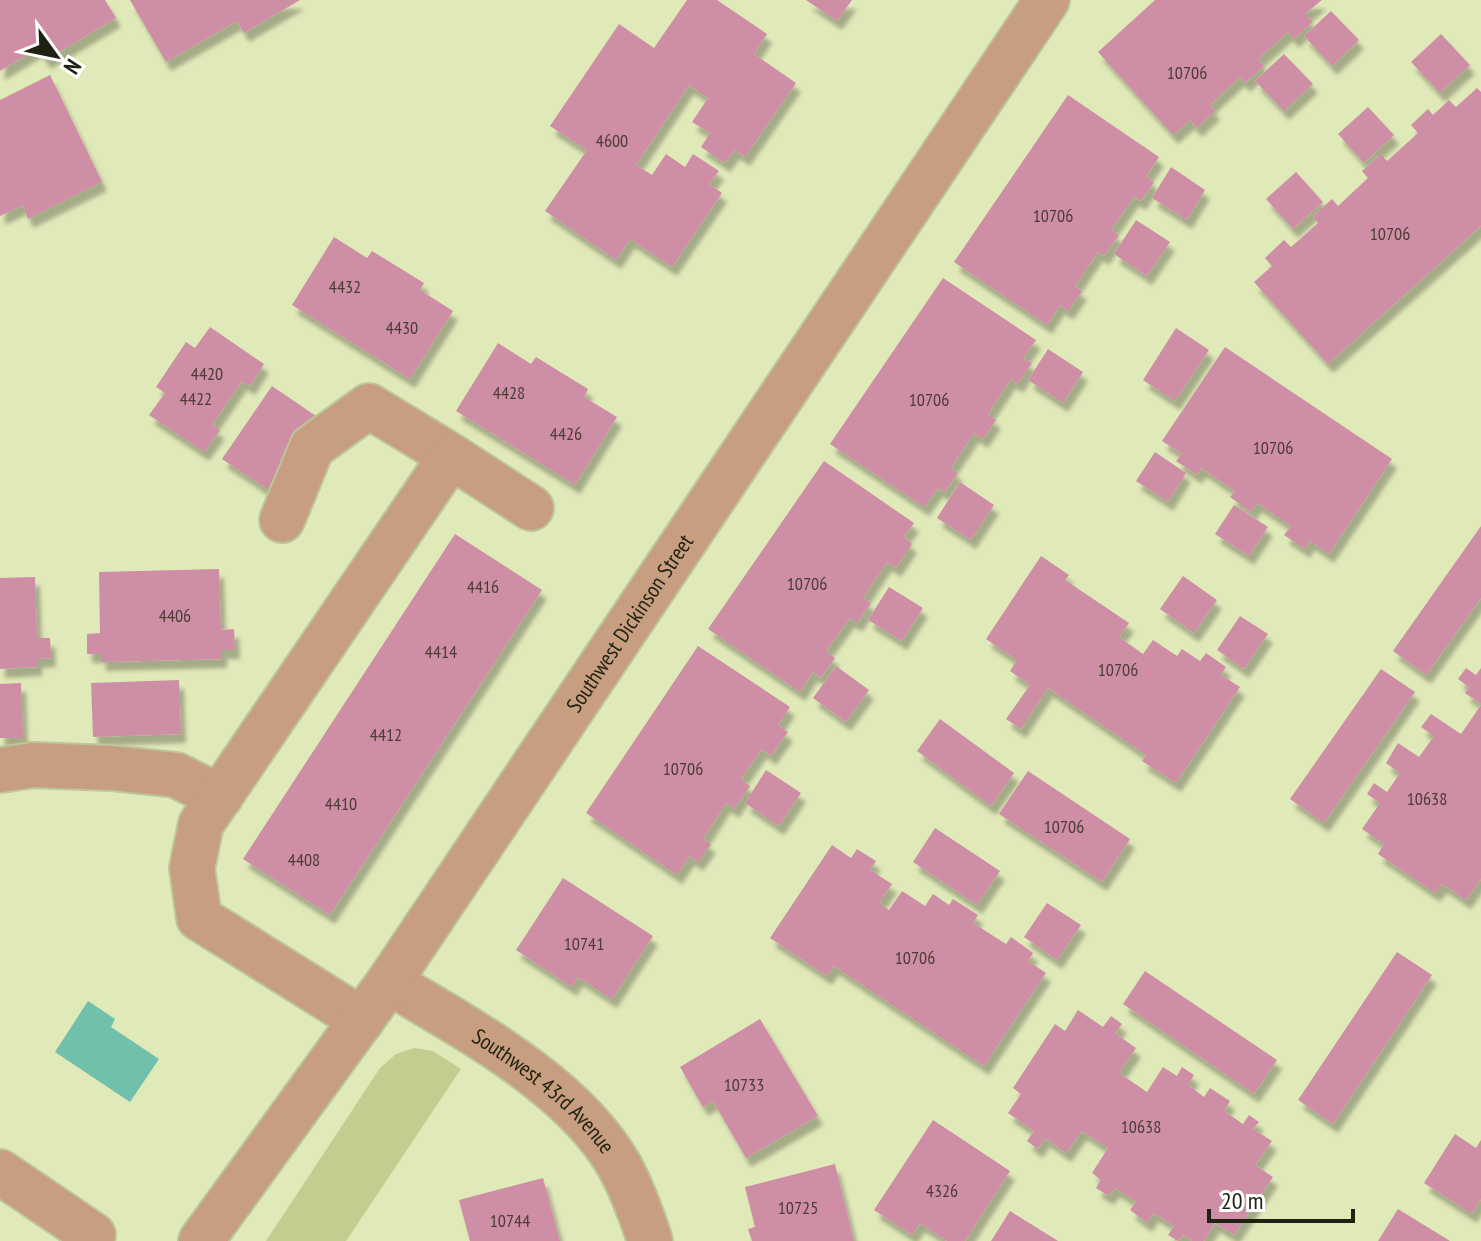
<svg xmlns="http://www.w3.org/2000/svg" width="1481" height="1241" font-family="'PT Sans Narrow',sans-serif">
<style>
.green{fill:#c3cd8f}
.water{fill:#71c0ac}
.building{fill:#ce8ea5;filter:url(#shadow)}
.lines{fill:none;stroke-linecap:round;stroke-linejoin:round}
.minor-casing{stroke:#bdc59a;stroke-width:48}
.minor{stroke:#c89e81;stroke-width:44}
.labels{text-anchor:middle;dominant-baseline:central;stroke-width:8;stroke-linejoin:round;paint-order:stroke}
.number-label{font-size:18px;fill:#4b3d35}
.street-label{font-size:22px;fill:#1f2210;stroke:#fff}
</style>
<defs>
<filter id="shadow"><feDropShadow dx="5" dy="9" stdDeviation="2" flood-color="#0004"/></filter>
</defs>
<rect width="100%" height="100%" fill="#e0e9b8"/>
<polygon class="green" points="414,1048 433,1051 461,1069 346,1241 266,1241 380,1068 396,1054"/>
<polygon class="water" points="88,1001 115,1019 111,1027 159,1059 130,1102 55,1052"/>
<g class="building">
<polygon points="0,0 105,0 116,18 46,60 38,48 0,71"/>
<polygon points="130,0 300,0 244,33 237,21 166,62"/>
<polygon points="687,0 717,0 767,34 754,54 796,83 745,157 735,150 725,163 701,147 710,133 692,122 708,98 689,85 636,165 652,175 666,154 685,167 693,154 719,171 709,184 722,193 672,267 630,239 616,260 545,211 587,150 550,126 619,24 654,48"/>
<polygon points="806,0 852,0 837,21"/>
<polygon points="1155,0 1322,0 1305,14 1313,22 1294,39 1288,32 1258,59 1264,66 1245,83 1240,77 1210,105 1215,111 1197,128 1190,120 1173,135 1098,52"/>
<polygon points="1331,11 1359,40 1332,66 1304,36"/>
<polygon points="1441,34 1470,65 1440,93 1411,62"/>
<polygon points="1284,54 1313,84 1284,111 1255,81"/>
<polygon points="50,75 102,182 28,219 23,205 0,216 0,100"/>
<polygon points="1477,88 1481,92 1481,226 1328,364 1254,282 1272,266 1265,258 1284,240 1291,247 1318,223 1313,216 1332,199 1338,206 1368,178 1362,171 1381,154 1387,161 1418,133 1411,125 1428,109 1433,115 1449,100 1456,107"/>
<polygon points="1068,95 1159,157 1146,176 1154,182 1141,201 1134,197 1111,230 1119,235 1104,256 1098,252 1075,286 1082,291 1068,311 1060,305 1047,325 954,262"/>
<polygon points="1368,107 1394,135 1364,163 1338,134"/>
<polygon points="1171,167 1205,190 1187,220 1152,198"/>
<polygon points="1296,172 1323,202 1293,229 1266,199"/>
<polygon points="1136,220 1170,242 1147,276 1114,254"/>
<polygon points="334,237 367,258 372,251 424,283 420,290 453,311 410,379 292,305"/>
<polygon points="943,278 1036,340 1023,358 1032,363 1018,384 1011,379 988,414 996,420 983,439 974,433 951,468 958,473 945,492 938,488 924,507 830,444"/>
<polygon points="210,327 264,364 250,386 242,381 212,425 220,430 204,452 149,415 165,393 156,387 186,342 195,348"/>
<polygon points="1176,328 1209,350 1175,401 1143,380"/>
<polygon points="498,343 531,364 536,357 588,389 584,397 617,417 575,485 456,411"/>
<polygon points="1225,347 1392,459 1329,554 1310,541 1305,549 1284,535 1291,526 1257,503 1251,512 1230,497 1235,491 1201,468 1197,475 1176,461 1182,454 1162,441"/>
<polygon points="1048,349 1083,372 1063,403 1028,380"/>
<polygon points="272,386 316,416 267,489 222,459"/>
<polygon points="1155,452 1186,473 1168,502 1136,481"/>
<polygon points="824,461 914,523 904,537 912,544 896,568 887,562 863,598 871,603 857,623 850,618 826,651 835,658 821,678 813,672 800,692 708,629"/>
<polygon points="960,482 994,505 971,540 937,518"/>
<polygon points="1234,505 1268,527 1249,556 1215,534"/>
<polygon points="1481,526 1481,598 1426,675 1393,651"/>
<polygon points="455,534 542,590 330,915 243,859"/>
<polygon points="1041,556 1069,575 1065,580 1129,623 1119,637 1143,654 1153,640 1177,656 1182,649 1200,661 1206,653 1226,667 1221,675 1240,687 1176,783 1142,761 1146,755 1048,688 1021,729 1006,719 1030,685 1010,671 1017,660 986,639"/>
<polygon points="219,569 221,630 234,629 235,650 222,650 222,659 101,662 101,654 87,654 87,634 100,633 99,572"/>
<polygon points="1183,576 1217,600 1194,633 1160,609"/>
<polygon points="35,577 37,638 50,638 51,658 37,659 37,667 0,669 0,578"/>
<polygon points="889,587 923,608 902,641 868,620"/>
<polygon points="1240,616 1268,634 1244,669 1217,650"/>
<polygon points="698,646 790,707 778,725 788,732 771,756 762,749 741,779 750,786 734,809 726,803 703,839 711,844 698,862 690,856 677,875 586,813"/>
<polygon points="836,666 869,690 846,722 813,698"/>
<polygon points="1466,668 1476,675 1481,668 1481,704 1465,693 1469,687 1458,679"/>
<polygon points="1381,669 1415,692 1324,823 1290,799"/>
<polygon points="179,680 181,734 93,737 91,683"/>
<polygon points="21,683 23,738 0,738 0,684"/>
<polygon points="1481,705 1481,879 1466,900 1442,884 1435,893 1378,854 1384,844 1362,829 1380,803 1367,794 1374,783 1387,792 1400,773 1386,763 1398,743 1419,757 1434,736 1421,727 1431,714 1461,734"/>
<polygon points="940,719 1014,773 991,806 917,751"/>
<polygon points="766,770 801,793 779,826 745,803"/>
<polygon points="1028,771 1130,839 1102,882 999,814"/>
<polygon points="935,828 1000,871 977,905 913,862"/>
<polygon points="832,845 851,858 857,849 876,861 870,870 892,884 879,903 889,910 902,891 925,906 933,894 949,905 953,899 978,915 973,923 1006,944 1011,937 1033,953 1028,961 1046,973 984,1066 834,966 827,976 770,938"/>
<polygon points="563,878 653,936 612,999 578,977 572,987 516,950"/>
<polygon points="1047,903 1081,925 1057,960 1024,937"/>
<polygon points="1397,952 1432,975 1333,1124 1298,1100"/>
<polygon points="1145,971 1277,1060 1254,1094 1123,1004"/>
<polygon points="1078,1010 1103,1027 1111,1016 1122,1024 1115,1033 1136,1048 1119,1073 1147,1092 1163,1067 1177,1076 1182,1067 1194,1075 1188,1085 1204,1097 1210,1088 1230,1101 1224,1111 1243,1124 1249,1115 1259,1122 1253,1129 1272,1141 1255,1165 1273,1177 1234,1235 1215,1223 1204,1241 1192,1241 1183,1235 1178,1241 1168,1235 1174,1226 1154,1213 1147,1223 1130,1210 1136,1202 1115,1188 1109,1196 1096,1188 1101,1180 1092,1173 1108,1148 1082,1131 1066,1153 1045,1138 1038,1149 1027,1141 1034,1131 1008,1113 1021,1094 1013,1088 1055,1024 1065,1031"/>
<polygon points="760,1019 818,1116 746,1158 713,1101 703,1107 680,1067"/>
<polygon points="933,1120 1010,1171 965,1241 947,1241 920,1223 912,1235 874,1210"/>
<polygon points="1455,1134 1476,1148 1481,1140 1481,1199 1472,1214 1424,1183"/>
<polygon points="835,1164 854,1241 752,1241 748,1229 755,1227 745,1187"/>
<polygon points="543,1178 560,1241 470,1241 459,1200"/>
<polygon points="1398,1209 1450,1241 1378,1241"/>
<polygon points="1010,1211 1058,1241 991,1241"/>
</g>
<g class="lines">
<g class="minor-casing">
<g id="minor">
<polyline points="282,520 312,447 369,406 451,456"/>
<polyline points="0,770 33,765 112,768 176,775 220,797"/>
<path id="s1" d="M389 982C467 1029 575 1086 620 1167 633 1191 642 1216 650 1241"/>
<polyline points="362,1020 199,918 192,868 201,824 451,456 531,508"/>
<polyline points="0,1172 93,1235"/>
<path id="s2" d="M201 1241 389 982 1047 0"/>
</g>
</g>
<use href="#minor" class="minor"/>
</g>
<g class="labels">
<g class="number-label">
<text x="1187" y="72">10706</text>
<text x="612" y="140">4600</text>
<text x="1053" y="215">10706</text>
<text x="1390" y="233">10706</text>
<text x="345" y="286">4432</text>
<text x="402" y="327">4430</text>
<text x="207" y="373">4420</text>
<text x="509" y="392">4428</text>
<text x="196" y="398">4422</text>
<text x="929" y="399">10706</text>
<text x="566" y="433">4426</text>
<text x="1273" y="447">10706</text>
<text x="807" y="583">10706</text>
<text x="483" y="586">4416</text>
<text x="175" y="615">4406</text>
<text x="441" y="651">4414</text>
<text x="1118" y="669">10706</text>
<text x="386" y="734">4412</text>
<text x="683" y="768">10706</text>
<text x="1427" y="798">10638</text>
<text x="341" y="803">4410</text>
<text x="1064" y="826">10706</text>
<text x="304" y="859">4408</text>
<text x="584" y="943">10741</text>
<text x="915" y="957">10706</text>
<text x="744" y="1084">10733</text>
<text x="1141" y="1126">10638</text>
<text x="942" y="1190">4326</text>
<text x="798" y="1207">10725</text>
<text x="510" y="1220">10744</text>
</g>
<g class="street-label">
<text stroke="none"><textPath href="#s2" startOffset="752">Southwest Dickinson Street</textPath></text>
<text stroke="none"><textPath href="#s1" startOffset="190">Southwest 43rd Avenue</textPath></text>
</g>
</g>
<g transform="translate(56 56) rotate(123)" stroke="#ffffff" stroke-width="6" paint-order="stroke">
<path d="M0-6L14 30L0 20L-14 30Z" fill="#1f2210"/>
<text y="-12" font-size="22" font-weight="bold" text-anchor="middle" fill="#1f2210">N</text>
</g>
<path d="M1209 1209v12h144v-12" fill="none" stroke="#1f2210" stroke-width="4"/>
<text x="1221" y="1209" font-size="24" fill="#1f2210" stroke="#ffffff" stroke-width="6" paint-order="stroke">20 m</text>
</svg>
